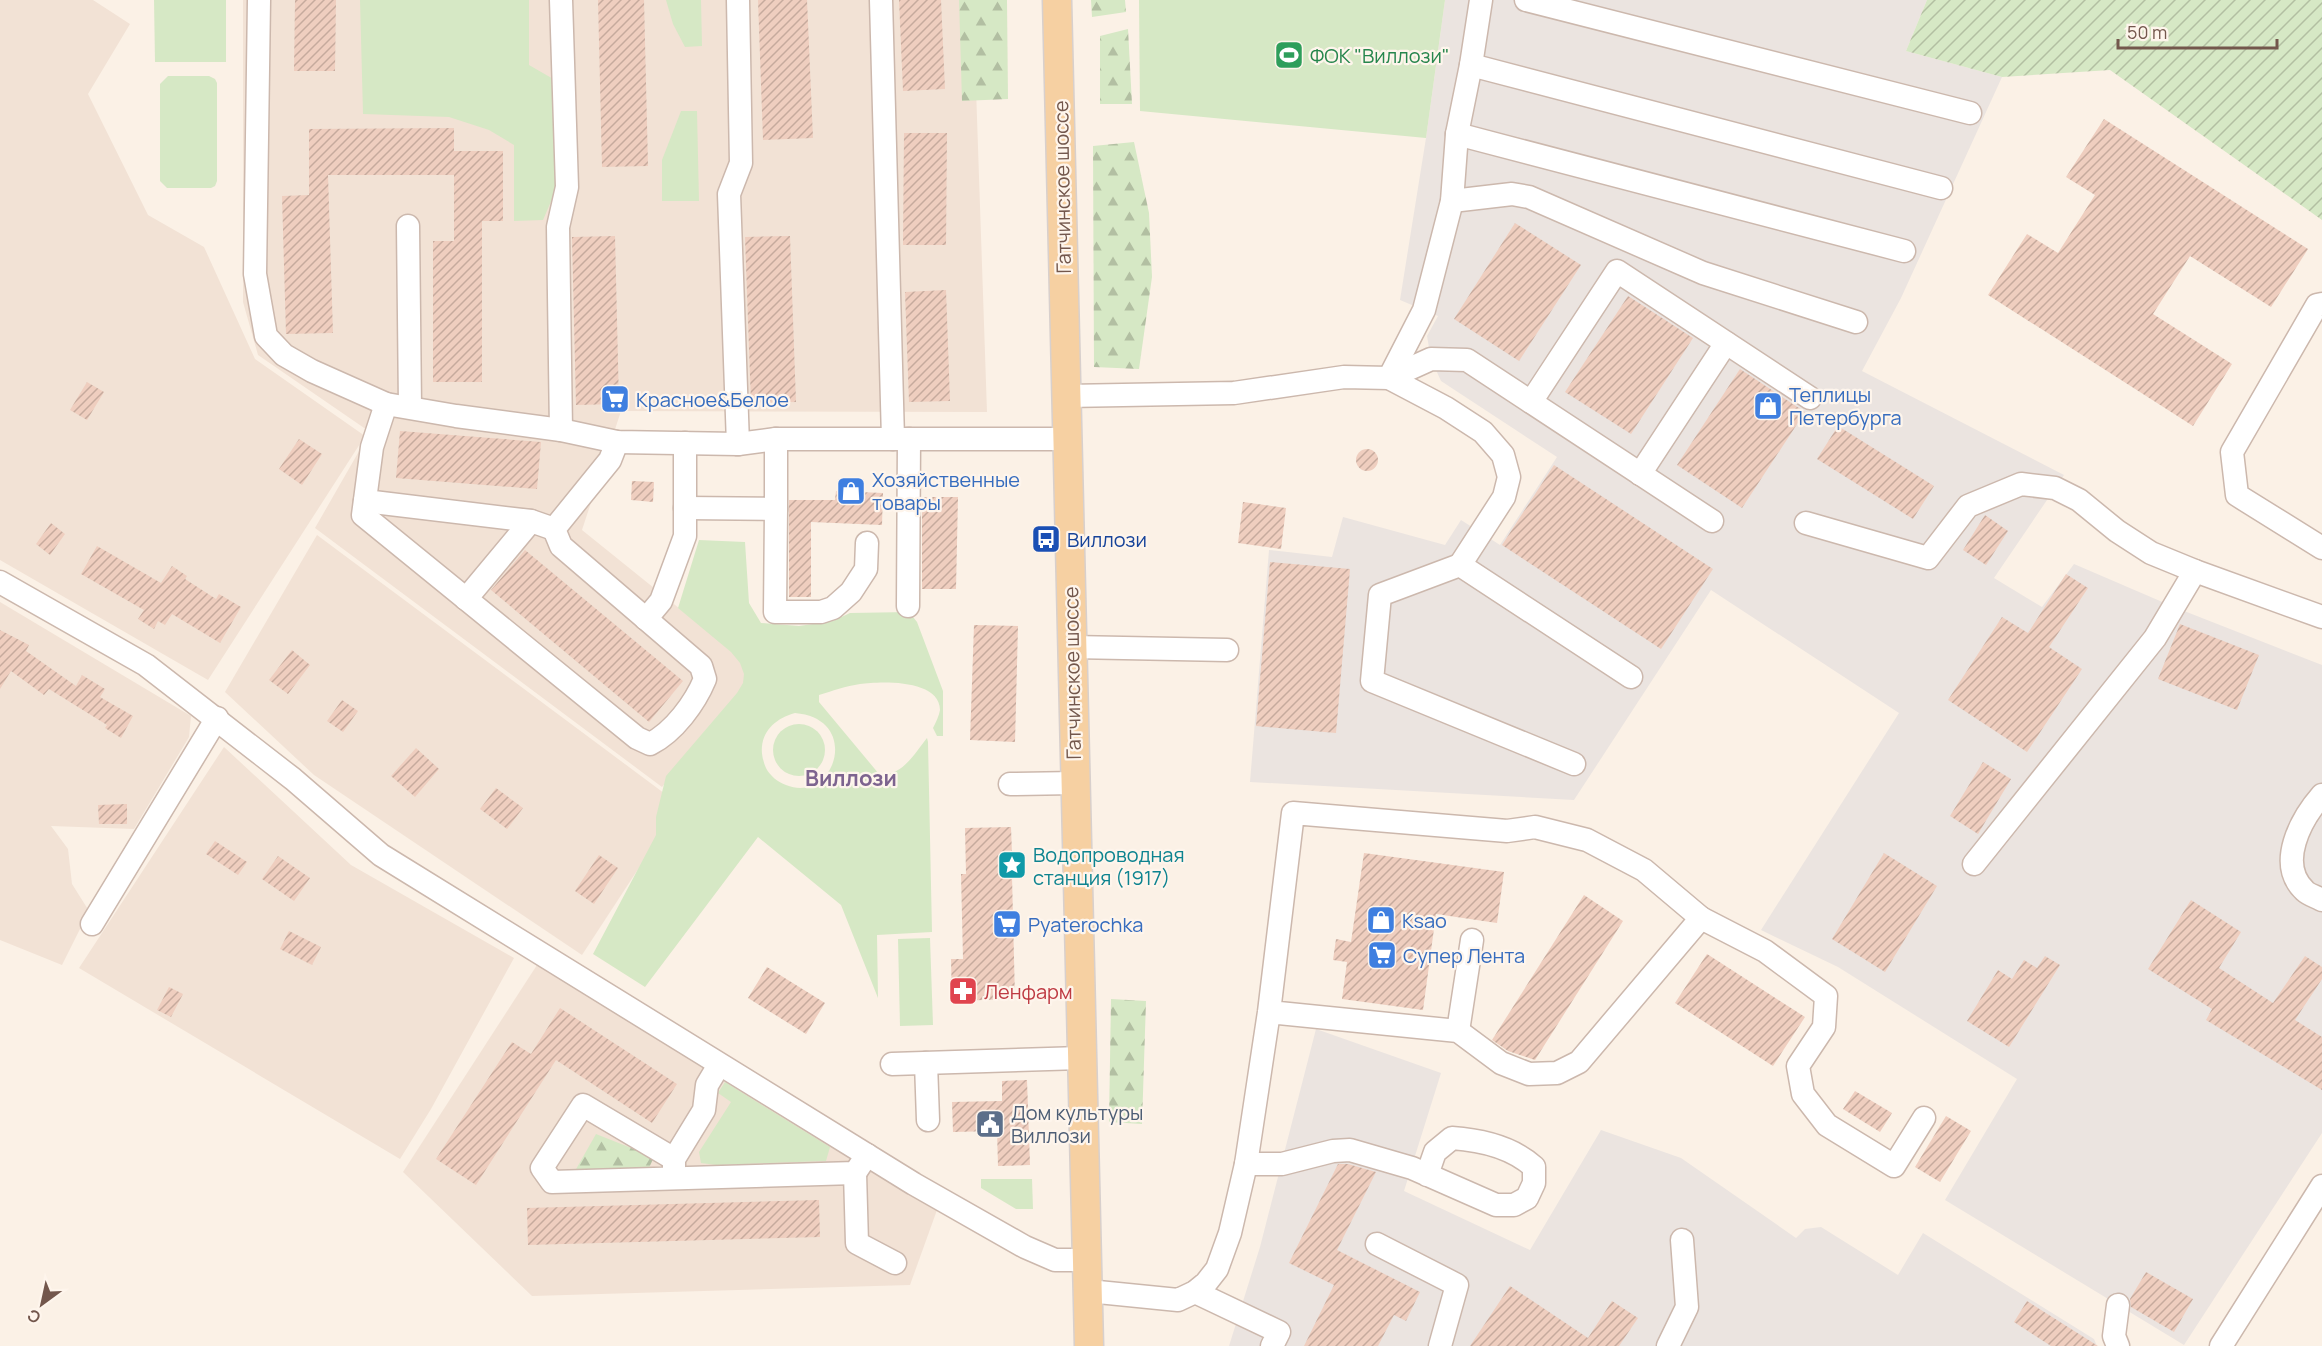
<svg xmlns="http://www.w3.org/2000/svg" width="2322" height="1346" font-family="Manrope,sans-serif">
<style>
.residential{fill:#f2e2d5}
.industrial{fill:#ebe4e0}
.green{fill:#d6e8c5;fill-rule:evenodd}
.forest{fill:url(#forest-firs)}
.garden{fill:url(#garden-furrows)}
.building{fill:url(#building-hatch)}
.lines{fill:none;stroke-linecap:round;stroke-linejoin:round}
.minor-casing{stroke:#ccb8ad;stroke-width:25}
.major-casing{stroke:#d8d0cd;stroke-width:31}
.minor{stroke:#fff;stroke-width:22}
.major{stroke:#f6d0a2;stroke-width:28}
.labels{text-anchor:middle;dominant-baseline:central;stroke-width:4.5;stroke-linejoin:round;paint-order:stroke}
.leisure-label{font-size:20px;fill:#27864d;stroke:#fef5ec;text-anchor:start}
.street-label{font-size:20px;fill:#73574c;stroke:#fef5ec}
.shop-label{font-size:20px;fill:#366cbe;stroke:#fef5ec;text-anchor:start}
.transit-label{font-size:20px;fill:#164399;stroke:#fef5ec;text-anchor:start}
.culture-label{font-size:20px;fill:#0d838f;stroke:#fef5ec;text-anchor:start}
.health-label{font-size:20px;fill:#be3a42;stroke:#fef5ec;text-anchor:start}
.service-label{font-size:20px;fill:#4e5e75;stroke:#fef5ec;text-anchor:start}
.quarter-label{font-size:22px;font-weight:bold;fill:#7d648f;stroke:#fef5ec}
</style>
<defs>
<pattern id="forest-firs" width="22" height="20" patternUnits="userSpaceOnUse" patternTransform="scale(1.5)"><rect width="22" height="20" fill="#d6e8c5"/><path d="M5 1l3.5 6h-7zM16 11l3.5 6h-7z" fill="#b2bfa2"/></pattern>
<pattern id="garden-furrows" width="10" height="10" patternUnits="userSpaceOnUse" patternTransform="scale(1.5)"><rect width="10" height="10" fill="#d6e8c5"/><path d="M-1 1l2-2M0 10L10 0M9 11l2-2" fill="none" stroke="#b2bfa2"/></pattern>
<pattern id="building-hatch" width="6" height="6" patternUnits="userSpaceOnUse" patternTransform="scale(1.5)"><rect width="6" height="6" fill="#efcebf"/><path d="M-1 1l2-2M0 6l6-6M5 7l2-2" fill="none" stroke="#c6aa9d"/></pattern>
</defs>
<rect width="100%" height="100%" fill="#fbf1e6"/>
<g class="residential">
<polygon points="0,0 93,0 130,24 88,94 148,215 204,247 255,359 365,436 208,680 0,560"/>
<polygon points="243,0 973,0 987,412 621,411 582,530 757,671 662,787 315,528 370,432 258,355 243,302"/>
<polygon points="317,535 680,805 582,955 314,775 225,692"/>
<polygon points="0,602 191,716 189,737 134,829 51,826 68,849 72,884 89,911 62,965 0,940"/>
<polygon points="224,747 351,865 514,958 431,1109 400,1159 79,968"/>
<polygon points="537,965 937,1210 910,1285 532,1296 403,1172"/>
</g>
<g class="industrial">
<polygon points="1445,0 1927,0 1906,51 2002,77 1901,298 1862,371 2064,475 1994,578 2042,607 2074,564 2174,607 2322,665 2322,1133 2184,1345 1945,1200 2017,1079 1838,967 1761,930 1899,713 1711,590 1574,800 1250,782 1269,550 1332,557 1343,517 1445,545 1461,520 1500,545 1557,457 1441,381 1431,359 1427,336 1438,316 1400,300 1426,138"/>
<polygon points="1316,1029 1441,1073 1404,1191 1530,1250 1601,1130 1681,1158 1796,1238 1805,1229 1821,1227 1898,1275 1923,1233 2094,1339 2097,1346 1229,1346 1260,1247"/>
</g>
<g class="green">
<polygon points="154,0 226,0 226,62 155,62"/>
<polygon points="360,0 529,0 529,65 555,80 559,183 543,220 514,221 514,145 489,130 449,117 363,114"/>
<polygon points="666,0 701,0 702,46 685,47 673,24"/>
<polygon points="1139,0 1445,0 1426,138 1140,111"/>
<polygon points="168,76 209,76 215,79 217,83 217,181 215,186 211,188 167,188 160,181 160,84"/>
<polygon points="681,111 697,111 699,201 662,201 662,160"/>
<path d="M699 540 745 542 749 603 761 623 799 626 833 621 850 613 909 612 917 622 943 691V736H937L933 728C936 722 939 716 940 710 940 679 881 681 860 684 846 686 832 691 819 695V702L879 774C901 778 915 753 927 738L928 742 932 932 877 935 878 998 841 905 758 837 645 987 593 954 656 835V817L666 776 737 693 743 683 744 674 740 663 731 652 678 608ZM795 713C863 719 834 805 786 785 778 782 770 776 766 768 754 741 769 720 795 713Z"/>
<circle cx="799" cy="750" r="26"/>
<polygon points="930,938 933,1025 900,1026 898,939"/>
<polygon points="725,1082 830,1147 826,1161 716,1165 701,1163 699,1152 731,1102 718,1093"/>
<polygon points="981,1179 1032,1179 1033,1209 1016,1209 981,1188"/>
</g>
<g class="forest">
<polygon points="959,0 1007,0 1008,99 962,101"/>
<polygon points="1091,0 1125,0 1126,12 1092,17"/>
<polygon points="1128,29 1132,104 1100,104 1100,36"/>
<polygon points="1134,142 1149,213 1152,277 1139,369 1094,367 1093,146"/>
<polygon points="1111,999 1146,1001 1142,1124 1109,1122"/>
<polygon points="596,1134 654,1157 648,1170 575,1171"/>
</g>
<polygon class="garden" points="1927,0 2322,0 2322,220 2110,70 2002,77 1906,51"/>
<g class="building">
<polygon points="295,0 336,0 335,71 294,71"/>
<polygon points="598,0 644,0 648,166 602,167"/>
<polygon points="758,0 807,0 813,138 763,140"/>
<polygon points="899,0 941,0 945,89 903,91"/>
<polygon points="2104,119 2308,249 2271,307 2190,256 2153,314 2232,364 2193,426 1988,295 2027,234 2058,253 2095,195 2066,177"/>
<polygon points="454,128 454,151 503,151 503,221 482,221 482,382 433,382 433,241 454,241 454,175 328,175 333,333 286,334 282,196 309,195 309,129"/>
<polygon points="904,133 947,133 946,245 903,245"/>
<polygon points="1515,223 1581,265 1519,361 1454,319"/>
<polygon points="615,236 619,404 576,405 572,237"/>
<polygon points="790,236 796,402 751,403 745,237"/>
<polygon points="946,290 950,401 909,402 905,292"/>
<polygon points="1628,296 1693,338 1631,434 1565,392"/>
<polygon points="1740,369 1805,412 1742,508 1677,465"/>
<polygon points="87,382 104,392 87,420 70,410"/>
<polygon points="1838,426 1934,486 1913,519 1817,459"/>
<polygon points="400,431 541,442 537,489 396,478"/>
<polygon points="299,439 322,454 302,485 279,469"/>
<circle cx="1367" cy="460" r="11"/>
<polygon points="1554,465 1713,569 1661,649 1502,545"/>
<polygon points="632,481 654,482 653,502 631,500"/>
<polygon points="836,491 883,493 882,525 811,522 811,597 789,597 789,500 835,500"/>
<polygon points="922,497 958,497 956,589 922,589"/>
<polygon points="1243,502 1286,508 1281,549 1238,543"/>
<polygon points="1985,515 2008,531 1986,565 1963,550"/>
<polygon points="51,523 65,534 50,555 36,544"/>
<polygon points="97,546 161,583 172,566 187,576 185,579 216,599 219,594 241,607 220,643 172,614 165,625 158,621 154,629 138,619 144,610 81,574"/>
<polygon points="525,550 683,681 649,722 491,590"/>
<polygon points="1270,562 1350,569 1336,733 1256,726"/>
<polygon points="2066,574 2088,588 2049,647 2082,669 2027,752 1948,700 2002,617 2028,633"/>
<polygon points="2180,624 2259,655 2237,710 2158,679"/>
<polygon points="974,625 1018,626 1015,742 970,740"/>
<polygon points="0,630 29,645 26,651 76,686 82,675 105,689 100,697 133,716 121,738 105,728 107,725 49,689 44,695 11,671 0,689"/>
<polygon points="292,650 310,665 288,694 269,680"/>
<polygon points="342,700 358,711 343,732 327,721"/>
<polygon points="416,748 439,769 415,797 391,776"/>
<polygon points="1983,762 2011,779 1978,834 1950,816"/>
<polygon points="496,788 523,808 507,829 480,809"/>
<polygon points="127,804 127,824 99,824 98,805"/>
<polygon points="1011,827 1012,854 1023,853 1024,876 1012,876 1015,999 952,1001 951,959 963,959 961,874 966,874 965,828"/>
<polygon points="215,841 247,862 238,875 206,854"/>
<polygon points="1364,853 1504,872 1497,923 1436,914 1423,1010 1342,999 1347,962 1333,960 1336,939 1351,942"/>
<polygon points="1884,853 1937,886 1885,972 1832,939"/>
<polygon points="599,855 618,868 594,904 575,891"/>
<polygon points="278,856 310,878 294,901 262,879"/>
<polygon points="1584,895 1623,921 1535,1060 1508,1051 1492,1040"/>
<polygon points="2191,900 2241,932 2219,968 2273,1003 2305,956 2322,967 2322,979 2295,1020 2322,1037 2322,1090 2206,1020 2212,1009 2148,969"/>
<polygon points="289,931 321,947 312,965 280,949"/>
<polygon points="1707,954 1805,1017 1773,1066 1675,1003"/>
<polygon points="2045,956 2060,965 2009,1047 1967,1021 1998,970 2012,979 2024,960 2037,968"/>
<polygon points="767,967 825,1003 806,1034 748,998"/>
<polygon points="169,987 183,994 171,1017 157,1010"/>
<polygon points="560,1008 677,1084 652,1123 556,1060 476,1185 436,1159 512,1042 531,1054"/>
<polygon points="1027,1080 1030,1165 998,1166 997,1131 953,1132 952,1102 1002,1101 1002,1081"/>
<polygon points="1855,1091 1892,1113 1880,1132 1843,1109"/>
<polygon points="1946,1116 1971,1131 1940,1182 1915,1167"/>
<polygon points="1338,1164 1348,1164 1376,1172 1337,1250 1420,1292 1406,1321 1394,1315 1378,1346 1304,1346 1334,1285 1289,1263"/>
<polygon points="819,1200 820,1237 528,1245 527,1208"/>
<polygon points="2146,1272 2193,1299 2174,1332 2131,1307 2130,1299"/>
<polygon points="1510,1286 1588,1338 1612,1301 1638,1318 1619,1346 1470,1346"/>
<polygon points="2027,1301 2098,1346 2051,1346 2014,1322"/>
</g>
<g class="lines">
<g class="minor-casing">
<g id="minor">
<polyline points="259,0 255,274 266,336 284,355 312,371 386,404 456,416 561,430 617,442 738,444 776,439 1067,439"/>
<polyline points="881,0 893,439"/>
<polyline points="1481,0 1471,65 1457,134 1904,251"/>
<polyline points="1526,0 1970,113"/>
<polyline points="1471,65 1941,188"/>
<polyline points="1452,201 1512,194 1529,197 1703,273 1856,322"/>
<polyline points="408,226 410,407"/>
<polyline points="2322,304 2317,305 2232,452 2237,495 2322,548"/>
<polyline points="1389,378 1431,359 1467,360 1712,521"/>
<polyline points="1389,378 1424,310 1452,201 1457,134"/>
<polyline points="1067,396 1234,393 1344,377 1389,378 1446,408 1483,432 1503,455 1509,477 1504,497 1460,565"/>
<polyline points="1531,402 1617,271 1810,398"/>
<path d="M386 404 372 447 363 515 637 738 650 744C674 732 695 703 705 679L701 666 561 546 554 529 610 460 617 442"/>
<polyline points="561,430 558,227 567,187 561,0"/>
<polyline points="738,444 729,194 741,163 738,0"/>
<polyline points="1640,474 1726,343"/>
<polyline points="365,501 531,521 554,529"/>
<polyline points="685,508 776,509 776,439"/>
<polyline points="776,509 775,612 821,612 833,608 851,592 866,569 867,543"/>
<polyline points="1806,523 1928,558 1968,506 2021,484 2055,488 2079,500 2117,531 2151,553 2195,571"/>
<polyline points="0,582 146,665 293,779 381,855 914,1184 1025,1247 1055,1260 1087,1260"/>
<polyline points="466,599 531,521"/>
<polyline points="908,606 909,439"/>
<polyline points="646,619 661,601 685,536 685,443"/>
<polyline points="1072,647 1227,650"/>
<polyline points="1574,764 1372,681 1380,595 1460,565 1631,677"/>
<polyline points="1010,784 1075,783"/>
<path d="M2322 795C2301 819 2276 864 2305 891 2309 895 2317 897 2322 900"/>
<polyline points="1974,864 2155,638 2195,571 2322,617"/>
<polyline points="1701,918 1765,951 1826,996 1824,1027 1798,1066 1803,1094 1827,1125 1894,1166 1924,1118"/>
<polyline points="92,924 217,718"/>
<polyline points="1458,1031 1472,940"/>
<polyline points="926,1063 928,1120"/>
<polyline points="892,1064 1081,1058"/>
<polyline points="674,1159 583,1105 542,1168 552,1182 855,1173 867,1155"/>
<path d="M1246 1164H1282L1333 1151 1350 1150 1412 1168 1496 1205H1514L1527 1198 1534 1183V1167C1512 1147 1481 1140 1452 1138L1435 1152 1427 1175"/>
<polyline points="855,1173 857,1243 895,1263"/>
<polyline points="674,1174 674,1159 704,1110 707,1085 719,1065"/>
<polyline points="1377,1244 1457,1285 1440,1346"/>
<polyline points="1088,1291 1178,1300 1195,1292 1206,1283 1217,1269 1230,1233 1246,1164 1269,1012 1293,813 1507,831 1535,827 1587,840 1644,870 1701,918 1579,1062 1557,1073 1529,1074 1501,1063 1458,1031 1269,1012"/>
<polyline points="1195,1292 1279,1332 1272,1346"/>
<polyline points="1668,1346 1687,1307 1682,1240"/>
<polyline points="2118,1346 2114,1336 2118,1305"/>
<polyline points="2221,1346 2322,1186"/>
</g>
</g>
<g class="major-casing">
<polyline id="major" points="1057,0 1089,1346"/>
</g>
<use href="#minor" class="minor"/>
<use href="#major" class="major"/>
</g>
<defs>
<g id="stadium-square" transform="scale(1.5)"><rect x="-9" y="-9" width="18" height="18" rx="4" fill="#2e9e5b" stroke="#fef5ec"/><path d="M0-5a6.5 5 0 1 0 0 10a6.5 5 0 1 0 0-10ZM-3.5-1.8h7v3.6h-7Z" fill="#fff"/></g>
<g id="supermarket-square" transform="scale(1.5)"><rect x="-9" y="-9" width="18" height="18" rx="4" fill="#3f7fe0" stroke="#fef5ec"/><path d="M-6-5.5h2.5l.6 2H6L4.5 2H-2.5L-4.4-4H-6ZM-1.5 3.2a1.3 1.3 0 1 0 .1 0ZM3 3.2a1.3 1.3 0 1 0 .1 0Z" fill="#fff"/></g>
<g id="shop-square" transform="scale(1.5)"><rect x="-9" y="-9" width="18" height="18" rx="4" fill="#3f7fe0" stroke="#fef5ec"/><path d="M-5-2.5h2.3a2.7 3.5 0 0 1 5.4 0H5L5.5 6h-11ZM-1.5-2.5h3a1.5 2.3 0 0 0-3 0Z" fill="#fff"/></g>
<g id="bus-square" transform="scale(1.5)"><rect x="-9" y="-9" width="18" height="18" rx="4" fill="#1a4fb4" stroke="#fef5ec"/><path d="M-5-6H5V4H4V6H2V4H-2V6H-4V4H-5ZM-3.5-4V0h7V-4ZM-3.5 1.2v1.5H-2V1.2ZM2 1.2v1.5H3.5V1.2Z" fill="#fff"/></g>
<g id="sight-square" transform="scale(1.5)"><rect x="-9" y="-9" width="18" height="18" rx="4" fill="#0f9aa8" stroke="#fef5ec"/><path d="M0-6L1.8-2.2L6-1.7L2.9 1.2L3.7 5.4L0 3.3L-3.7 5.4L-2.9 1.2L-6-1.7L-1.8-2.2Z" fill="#fff"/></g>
<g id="pharmacy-square" transform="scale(1.5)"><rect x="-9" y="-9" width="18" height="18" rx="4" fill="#e0444e" stroke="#fef5ec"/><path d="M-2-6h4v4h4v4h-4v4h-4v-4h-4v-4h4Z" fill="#fff"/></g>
<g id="civic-square" transform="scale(1.5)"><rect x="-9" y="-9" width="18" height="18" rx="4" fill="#5c6f8a" stroke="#fef5ec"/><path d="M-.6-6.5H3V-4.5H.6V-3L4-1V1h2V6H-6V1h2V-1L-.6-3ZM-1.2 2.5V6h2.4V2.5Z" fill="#fff"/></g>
</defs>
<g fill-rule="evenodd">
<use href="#stadium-square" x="1289" y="55"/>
<use href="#supermarket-square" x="615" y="399"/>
<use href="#shop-square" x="1768" y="406"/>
<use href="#shop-square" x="851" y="491"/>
<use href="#bus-square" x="1046" y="539"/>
<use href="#sight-square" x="1012" y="865"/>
<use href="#shop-square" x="1381" y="920"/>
<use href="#supermarket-square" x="1007" y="924"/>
<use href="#supermarket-square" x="1382" y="955"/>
<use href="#pharmacy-square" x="963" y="991"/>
<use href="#civic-square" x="990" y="1124"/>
</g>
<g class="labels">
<g class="leisure-label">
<text x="1310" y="55">ФОК "Виллози"</text>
</g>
<g class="street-label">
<text transform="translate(1062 187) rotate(-91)">Гатчинское шоссе</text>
<text transform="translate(1072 673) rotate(-91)">Гатчинское шоссе</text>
</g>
<g class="shop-label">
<text x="1789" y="394">Теплицы<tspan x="1789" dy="23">Петербурга</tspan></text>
<text x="636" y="399">Красное&amp;Белое</text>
<text x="872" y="479">Хозяйственные<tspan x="872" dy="23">товары</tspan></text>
<text x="1402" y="920">Ksao</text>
<text x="1028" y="924">Pyaterochka</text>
<text x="1403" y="955">Супер Лента</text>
</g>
<g class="transit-label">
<text x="1067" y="539">Виллози</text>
</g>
<g class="culture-label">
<text x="1033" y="854">Водопроводная<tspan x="1033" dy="23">станция (1917)</tspan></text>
</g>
<g class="health-label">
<text x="984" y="991">Ленфарм</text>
</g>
<g class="service-label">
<text x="1011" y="1112">Дом культуры<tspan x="1011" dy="23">Виллози</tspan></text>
</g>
<g class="quarter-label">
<text x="851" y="778">Виллози</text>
</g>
</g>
<g transform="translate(42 1304) rotate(213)" stroke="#fef5ec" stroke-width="4.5" paint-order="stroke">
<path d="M0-4.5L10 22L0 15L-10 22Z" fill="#73574c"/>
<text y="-9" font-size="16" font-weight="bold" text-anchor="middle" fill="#73574c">С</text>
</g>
<path d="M2118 39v9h159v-9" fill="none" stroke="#73574c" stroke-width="3"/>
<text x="2127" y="39" font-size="18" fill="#73574c" stroke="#fef5ec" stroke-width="4.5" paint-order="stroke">50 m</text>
</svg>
